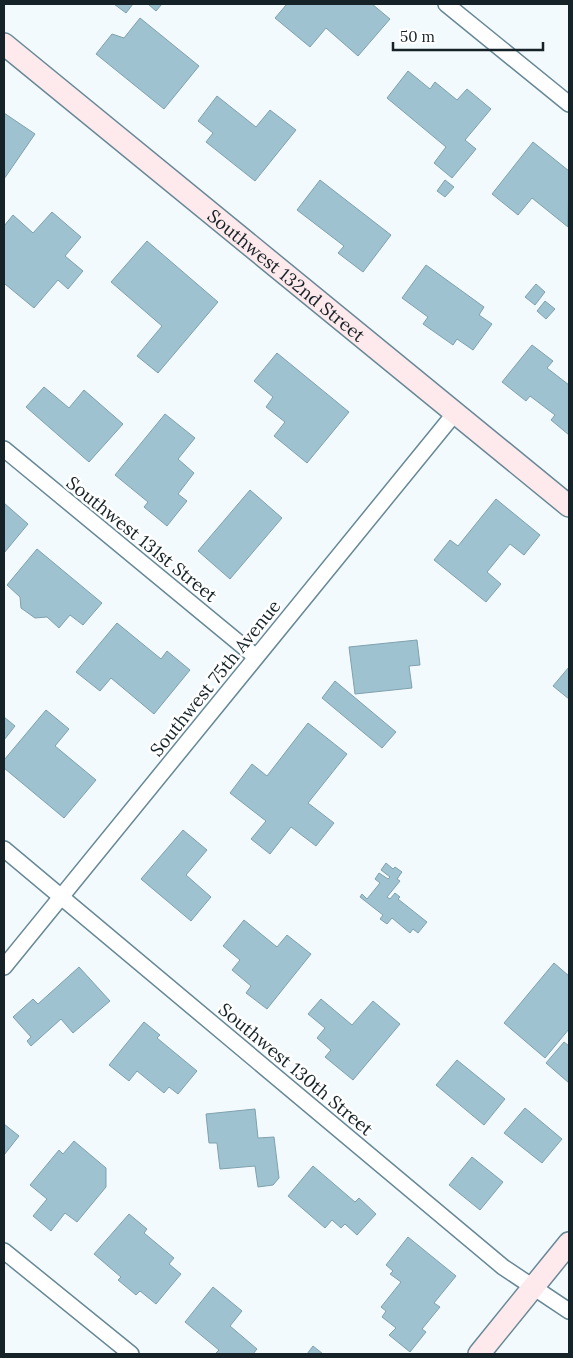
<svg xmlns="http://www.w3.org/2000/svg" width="573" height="1358" font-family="Lora,serif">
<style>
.building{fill:#9fc2d0;stroke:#7fa1af}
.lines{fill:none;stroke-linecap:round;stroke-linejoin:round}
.street-casing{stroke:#678896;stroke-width:18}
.secondary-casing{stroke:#678896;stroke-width:24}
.street{stroke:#fff;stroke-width:15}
.secondary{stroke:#feeaec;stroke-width:21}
.labels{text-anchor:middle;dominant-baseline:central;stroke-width:5;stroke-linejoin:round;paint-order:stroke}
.street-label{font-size:18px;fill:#152227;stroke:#fff}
</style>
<rect width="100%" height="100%" fill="#f3fafd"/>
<g class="building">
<polygon points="114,4 133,4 126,13"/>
<polygon points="148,4 162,4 156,11"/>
<polygon points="287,4 372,4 390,19 358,56 326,28 310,47 275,18"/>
<polygon points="140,18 199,66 164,109 96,54 112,34 124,38"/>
<polygon points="408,71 430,89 435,82 457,100 467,89 491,109 465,140 476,149 452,178 434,163 446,147 387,98"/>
<polygon points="217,96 256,127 270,110 296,130 255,181 206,142 213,133 198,121"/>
<polygon points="4,113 35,134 4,179"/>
<polygon points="533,142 569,171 568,227 532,198 518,215 492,194"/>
<polygon points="320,180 391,235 363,272 338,253 344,246 297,210"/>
<polygon points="445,180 454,187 445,197 437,191"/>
<polygon points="52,212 81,237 65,256 83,271 68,289 58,280 34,308 5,284 4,286 4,226 13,215 33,233"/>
<polygon points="147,241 218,302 158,373 137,356 162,326 111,282"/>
<polygon points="426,265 484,307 479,315 492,324 473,350 457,339 453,345 423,324 428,317 402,298"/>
<polygon points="536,284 545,292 535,305 525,297"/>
<polygon points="545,301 555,309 546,319 537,311"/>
<polygon points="532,345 553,361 547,368 569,385 569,435 551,420 555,415 530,396 526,401 502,382"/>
<polygon points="277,353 349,412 307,463 274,436 285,422 266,407 273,397 254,381"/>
<polygon points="44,387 69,408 84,390 123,424 89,462 26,407"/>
<polygon points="165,414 195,438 178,459 194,473 178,494 187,501 167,526 144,507 148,502 115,475"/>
<polygon points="250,490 282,518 230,579 198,551"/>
<polygon points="496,499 540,535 524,555 510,544 487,572 501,584 486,602 434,560 450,540 458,546"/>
<polygon points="4,503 28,524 4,553"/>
<polygon points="37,549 102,603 83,625 70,615 59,628 47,617 35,618 21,608 20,597 7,585"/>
<polygon points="117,623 161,659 167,651 190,670 154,714 111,678 100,691 76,672"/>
<polygon points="417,640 420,665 409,666 412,688 355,694 349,647"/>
<polygon points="569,667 569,699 553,686"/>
<polygon points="335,681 396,732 382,748 322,698"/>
<polygon points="46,710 69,729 55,746 96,780 64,818 4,768 4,760"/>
<polygon points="4,717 15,726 4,740"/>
<polygon points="308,723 347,754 308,803 334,823 316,846 291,827 270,854 251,839 266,821 230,793 252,764 267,776"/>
<polygon points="183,830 207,850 186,875 211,897 191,921 141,879"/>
<polygon points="386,863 393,869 395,867 402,872 397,879 400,881 387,897 390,899 395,893 400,897 398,899 427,922 418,933 413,929 410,933 392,918 387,924 380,919 383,915 360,897 362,894 367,899 380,883 375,879 379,873 388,879 390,877 381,870"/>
<polygon points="244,920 277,947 287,935 311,954 267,1009 246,993 251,986 232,970 240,960 223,946"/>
<polygon points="554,963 569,976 569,1029 545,1058 504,1023"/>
<polygon points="79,967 110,1001 73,1033 61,1019 31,1046 27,1041 31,1037 13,1017 33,999 38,1004"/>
<polygon points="321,999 352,1025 373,1001 400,1024 353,1080 325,1057 331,1050 317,1038 325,1028 308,1014"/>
<polygon points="144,1022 160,1035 157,1038 197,1071 178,1094 169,1087 164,1093 137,1071 129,1081 109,1065"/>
<polygon points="564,1042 569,1046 569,1083 546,1063"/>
<polygon points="457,1060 505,1099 484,1125 436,1085"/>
<polygon points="525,1108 562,1139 542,1163 504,1133"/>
<polygon points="255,1109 258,1138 274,1137 279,1178 273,1185 258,1187 255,1166 220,1169 217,1143 209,1143 206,1114"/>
<polygon points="4,1124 19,1136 4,1155"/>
<polygon points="74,1141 106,1168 106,1187 77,1222 65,1213 51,1231 33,1216 47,1199 30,1185 59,1150 63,1154"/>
<polygon points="472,1157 503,1182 480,1210 449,1185"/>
<polygon points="313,1166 355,1202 359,1198 376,1214 357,1235 345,1224 341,1228 332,1220 325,1228 288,1196"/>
<polygon points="129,1214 147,1229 144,1233 174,1258 169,1264 181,1274 156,1304 140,1291 136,1295 118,1280 121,1277 94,1254"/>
<polygon points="408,1237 456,1276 434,1303 440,1307 422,1329 426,1332 410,1352 389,1335 396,1328 382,1317 386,1311 381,1307 401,1282 390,1274 393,1271 386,1265"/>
<polygon points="213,1287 242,1311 230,1326 257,1349 253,1354 215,1354 219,1350 185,1322"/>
<polygon points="313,1346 323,1354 307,1354"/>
</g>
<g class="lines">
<g class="street-casing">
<g id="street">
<polyline points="446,4 569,104"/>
<polyline points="4,449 256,657"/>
<polyline points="4,849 503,1267 569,1311"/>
<polyline points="4,967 455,413"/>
<polyline points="4,1251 131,1354"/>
</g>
</g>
<g class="secondary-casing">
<g id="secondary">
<path id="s1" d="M4 44 569 506"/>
<polyline points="479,1354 569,1243"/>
</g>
</g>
<use href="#street" class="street"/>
<use href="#secondary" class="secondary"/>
</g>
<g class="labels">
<g class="street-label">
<text stroke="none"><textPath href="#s1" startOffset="365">Southwest 132nd Street</textPath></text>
<text transform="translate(142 539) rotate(39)">Southwest 131st Street</text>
<text transform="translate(215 678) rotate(-51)">Southwest 75th Avenue</text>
<text transform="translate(296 1069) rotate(40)">Southwest 130th Street</text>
</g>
</g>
<rect width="573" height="1358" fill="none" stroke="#152227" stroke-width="10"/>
<path d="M393 42v8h150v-8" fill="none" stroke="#152227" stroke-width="2.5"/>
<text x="400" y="42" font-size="15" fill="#152227" stroke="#ffffff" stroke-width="4" paint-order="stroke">50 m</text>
</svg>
